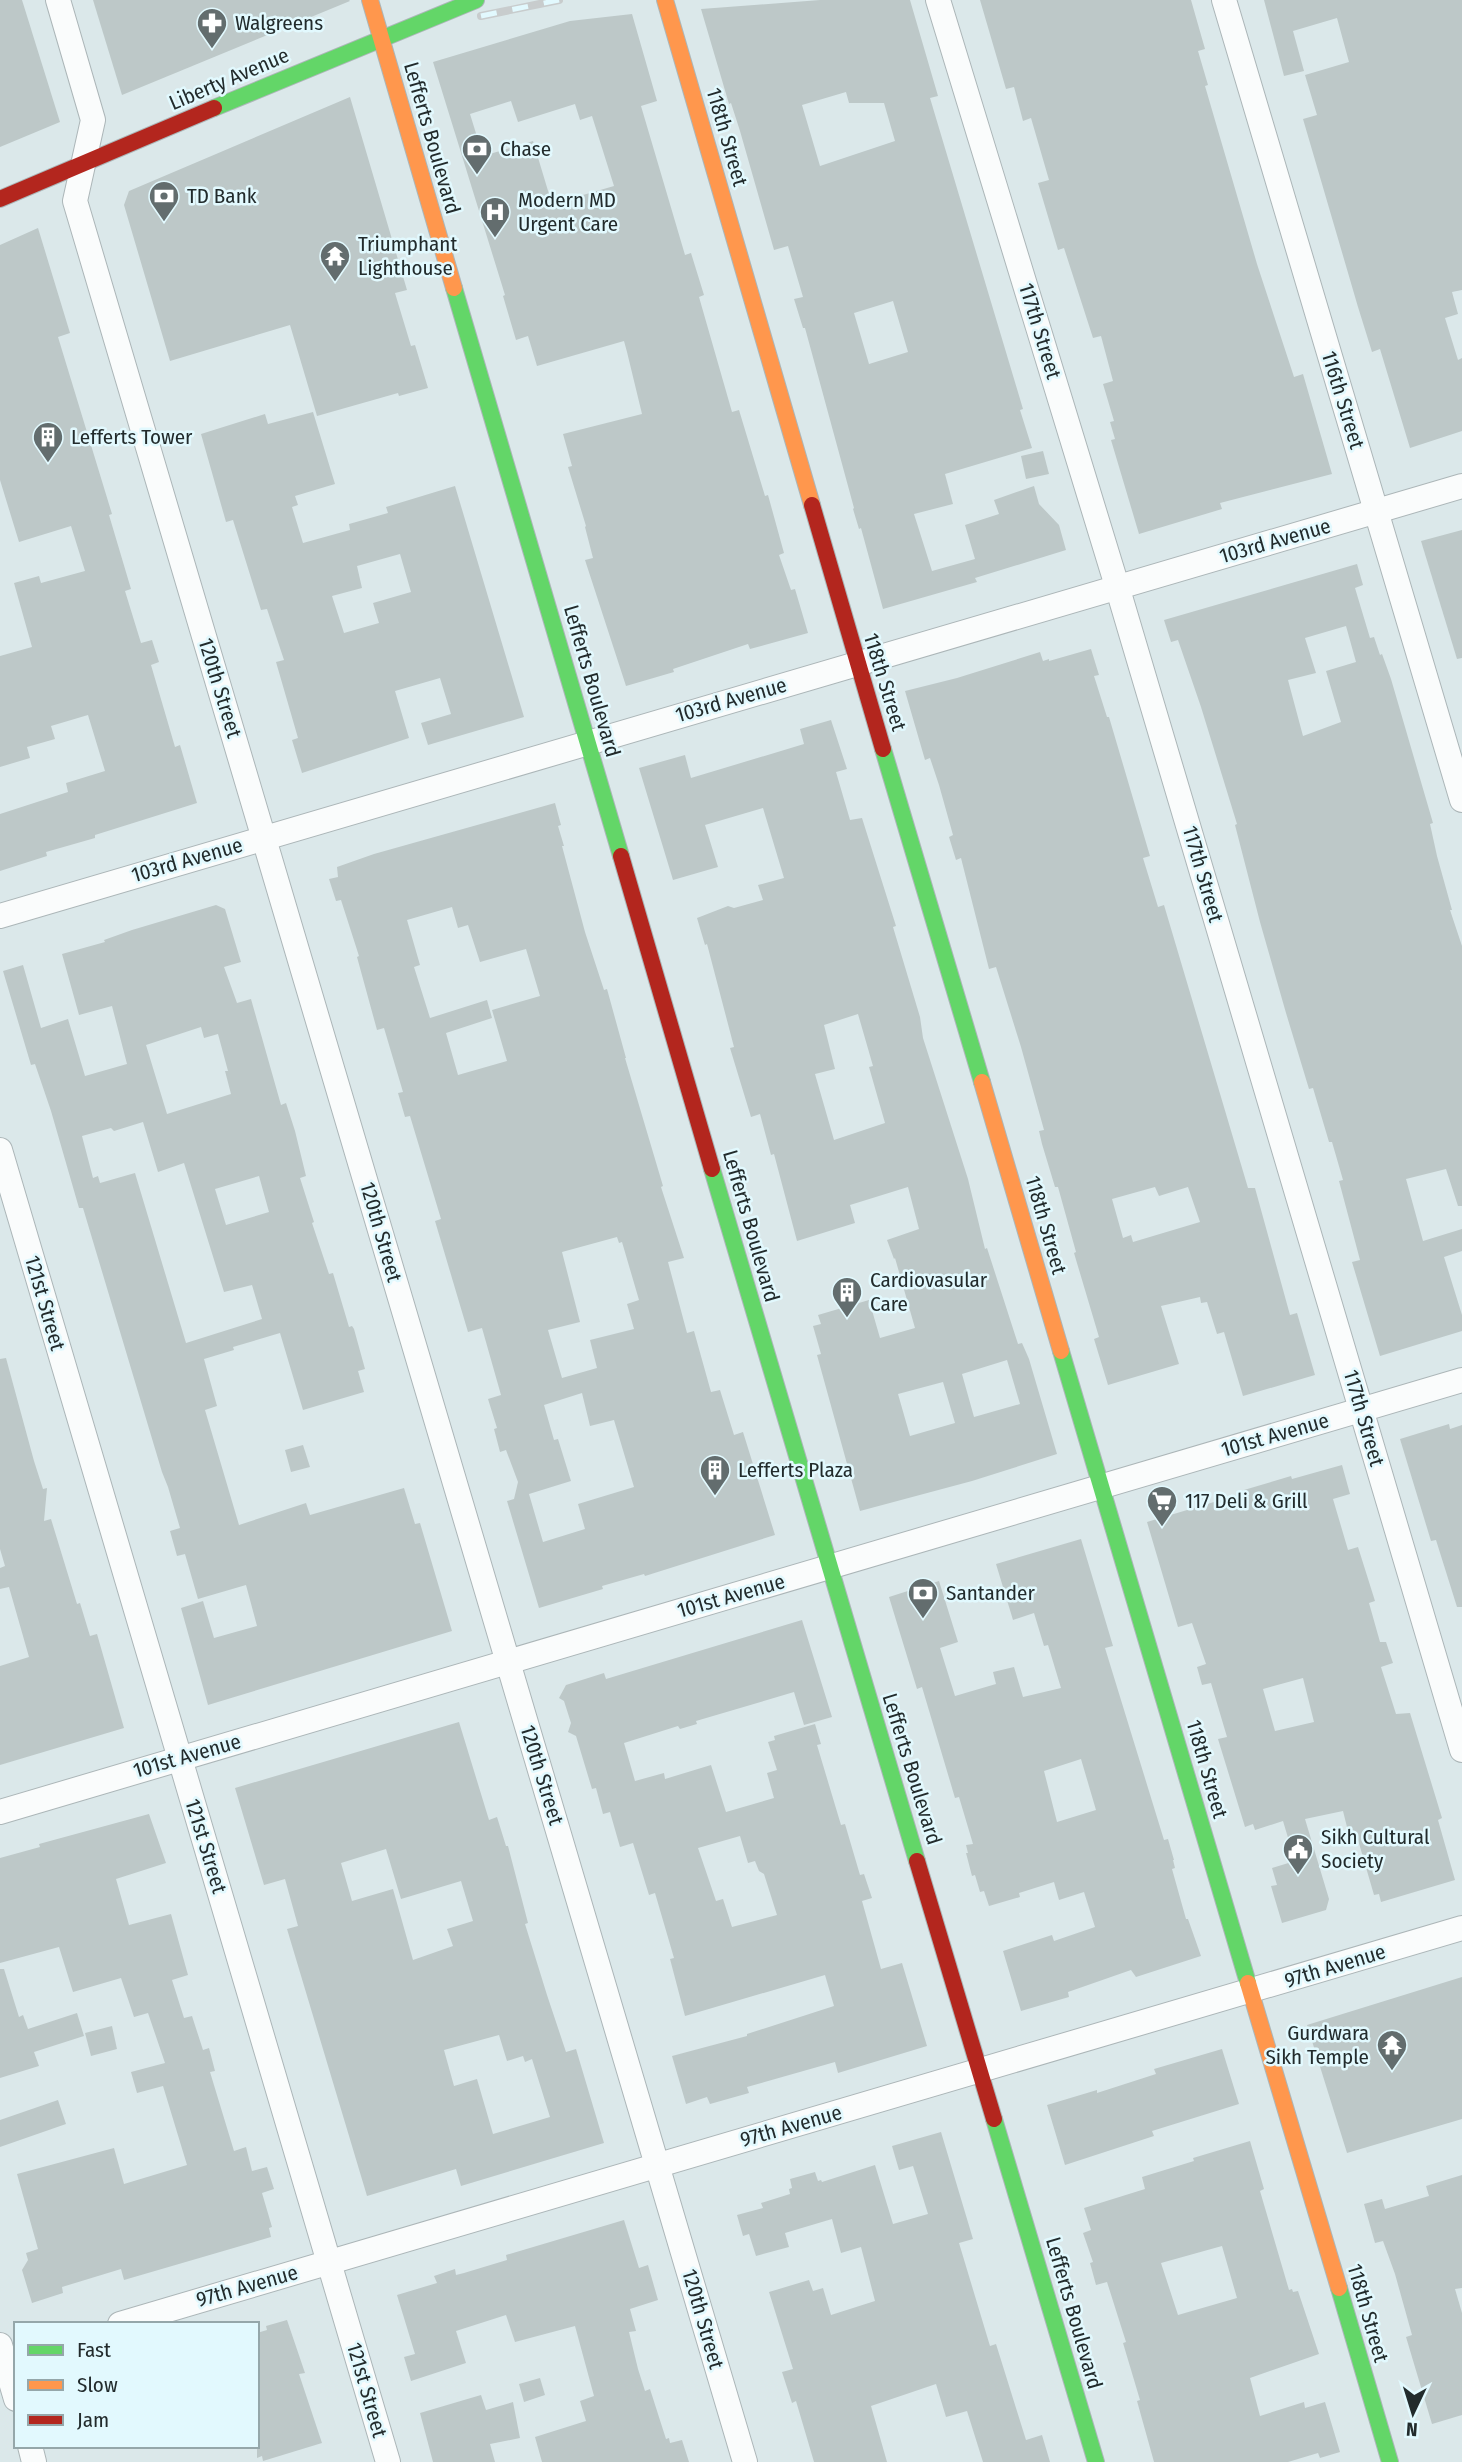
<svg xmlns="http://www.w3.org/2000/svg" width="1462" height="2462" font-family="'Fira Sans Condensed',sans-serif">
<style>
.building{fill:#bdc8c8;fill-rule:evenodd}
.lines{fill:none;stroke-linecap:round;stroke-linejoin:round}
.street-casing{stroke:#acb6b8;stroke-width:26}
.fast-casing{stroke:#acb6b8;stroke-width:18}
.slow-casing{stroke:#acb6b8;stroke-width:18}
.jam-casing{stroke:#acb6b8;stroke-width:18}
.street{stroke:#fafcfc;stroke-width:24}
.fast{stroke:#63d668;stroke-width:16}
.slow{stroke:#ff974d;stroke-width:16}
.jam{stroke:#b3261e;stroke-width:16}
.rail-casing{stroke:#c8cccd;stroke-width:8}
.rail{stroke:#e2f9fe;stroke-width:5;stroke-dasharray:16;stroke-linecap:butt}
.labels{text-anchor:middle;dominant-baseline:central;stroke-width:5;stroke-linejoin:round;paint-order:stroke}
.poi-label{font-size:21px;fill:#222b2c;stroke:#e2f9fe;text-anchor:start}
.street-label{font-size:21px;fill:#222b2c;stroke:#e2f9fe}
</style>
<rect width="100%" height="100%" fill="#dbe8ea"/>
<g class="building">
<polygon points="0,0 22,0 60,122 0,147"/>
<polygon points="93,0 349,0 350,1 122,95"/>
<path d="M820 0H910L938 96 930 98 1023 409 1020 410 1032 448 945 474 953 504 914 514 932 571 975 559 965 525 999 514 994 500 1034 486 1039 504 1059 525 1066 550 975 578 977 582 883 609 861 528 859 529 853 509 854 508 805 328H803L794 299 803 297 788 246 774 250 740 131 731 103 729 104 701 9ZM846 92 849 103H884L895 141 820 166 802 105ZM893 301 908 352 869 364 854 313Z"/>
<polygon points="980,0 1191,0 1205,49 1198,51 1208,85 1205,86 1257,264 1294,377 1303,374 1332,474 1220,503 1222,509 1139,534 1111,440 1115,439 1110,422 1114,421 1103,384 1113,381 1101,336 1093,338 1064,248 1058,250 1038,183 1049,180 1031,118 1023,121 1014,87 1006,89"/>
<polygon points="1264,0 1462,0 1462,290 1452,292 1458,314 1445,318 1458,360 1462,358 1462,431 1410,448 1380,349 1372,352 1358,307 1303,119 1317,115 1305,75 1349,62 1337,18 1293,31 1304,71 1284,76"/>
<path d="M632 14 657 101 641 106 685 255 691 253 704 295 699 297 732 412 739 410 765 496 768 495 784 553 779 555 791 590 795 589 808 633 750 649 748 644 673 669 674 672 626 686 585 560 593 558 585 527 586 526 568 467 572 466 563 434 642 414 627 352 624 341 537 366 528 336 516 340 503 296 505 295 433 62 570 21ZM511 101 518 122 575 104 580 120 592 116 614 186 552 204 533 141 483 156 470 114Z"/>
<polygon points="350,97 407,290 395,293 411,346 415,345 428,388 399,396 398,393 317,416 290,325 170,361 124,205 129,191"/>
<polygon points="38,228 70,333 58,337 112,514 109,515 131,589 125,591 141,643 152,640 159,662 151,665 175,747 180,745 197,803 95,835 95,838 46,852 47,856 0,871 0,814 68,792 66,783 105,771 88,715 51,726 55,739 27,747 30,758 0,767 0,656 32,647 14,583 39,576 41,583 85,571 71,526 19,542 0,480 0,245"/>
<path d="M313 412 335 484 295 496 298 505 292 507 303 543 350 530 349 524 388 513 386 507 455 486 524 717 428 745 421 723 451 714 440 678 395 691 409 738 302 773 292 740 298 738 276 662 284 660 267 609 261 610 233 520 226 522 201 434 265 414 268 424ZM400 554 411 592 373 603 379 623 344 633 332 596 362 588 357 566Z"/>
<polygon points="1043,451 1049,474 1026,479 1021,456"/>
<polygon points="1462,530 1462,658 1457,659 1421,541"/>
<path d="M1357 564 1363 585 1355 588 1370 638 1374 637 1380 655 1382 654 1391 679 1433 823 1430 824 1437 856 1452 910H1450L1462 946V1206H1458L1446 1169 1406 1179 1423 1241 1462 1229V1251L1444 1257 1462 1315V1331L1380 1356 1352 1262 1360 1260 1339 1181 1343 1180 1332 1142H1329L1313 1088 1309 1089 1286 1013 1260 922 1235 825 1237 824 1201 707 1178 640 1171 642 1164 620ZM1346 626 1356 662 1326 671 1341 722 1303 736 1288 680 1316 673 1305 638Z"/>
<path d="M1091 649 1099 675 1094 676 1107 717H1109L1150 856 1143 858 1158 907 1164 905 1248 1188H1255L1290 1315 1297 1313 1315 1375 1243 1396 1224 1332 1217 1334 1207 1302 1201 1303 1200 1297 1161 1306 1179 1364 1108 1385 1094 1339 1099 1337 1074 1253 1076 1252 1058 1187H1055L1042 1144 1039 1131 1044 1130 1021 1047 996 967 989 969 961 858 956 860 949 837 953 835 939 785 930 758 925 760 905 691 957 678 1040 652 1043 661 1049 659V661ZM1155 1187 1159 1196 1188 1187 1200 1222 1133 1242 1131 1235 1123 1238 1112 1199Z"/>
<path d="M831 720 847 769 836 772 850 820 862 818 896 926 893 927 920 1017 923 1038 968 1179 985 1249 987 1248 1018 1344 1022 1343 1029 1359 1057 1454 972 1481 860 1511 817 1355 821 1354 813 1326 821 1324 818 1315 869 1300 880 1338 915 1328 895 1258 894 1259 887 1240 919 1229 908 1187 850 1205 855 1223 797 1241 774 1154 771 1155 760 1114 751 1117 730 1048 734 1047 707 944 705 945 697 918 728 906 734 908 763 900 758 885 784 878 763 808 705 825 718 867 673 880 639 768 685 755 691 778 804 744 800 729ZM858 1014 873 1066 869 1067 885 1123 834 1140 815 1074 835 1069 824 1025ZM1007 1360 1020 1404 974 1417 962 1374ZM943 1382 955 1423 910 1436 898 1394Z"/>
<path d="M555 803 561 825 558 826 564 846H562L585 932 604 990 607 989 626 1058H625L663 1186 661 1187 684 1258 668 1262 687 1333 694 1331 711 1392 720 1390 734 1435 743 1432 775 1535 645 1576 644 1574 602 1586 603 1589 539 1608 507 1501 514 1499 518 1482 506 1450 500 1452 494 1429 497 1428 488 1399 501 1395 482 1328 468 1332 435 1221 441 1219 410 1116 405 1117 398 1093 403 1092 384 1028 377 1030 357 957 359 956 341 900 336 901 329 879 338 877 337 867 374 854ZM452 907 458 928 468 925 480 962 526 949 540 996 492 1010 507 1061 458 1075 446 1033 492 1018 487 1000 430 1018 414 967 420 965 407 920ZM617 1237 619 1243 622 1242 639 1300 627 1304 634 1329 590 1340 597 1368 562 1378 548 1330 580 1322 562 1252ZM582 1393 590 1426 614 1420 634 1487 578 1504 585 1529 543 1542 529 1494 571 1481 558 1439 554 1440 544 1405Z"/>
<path d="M216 905 225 909 241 962 224 967 237 1003 251 999 281 1105 286 1103 295 1131 306 1176 300 1178 314 1222 312 1223 329 1274 333 1273 349 1327 352 1326 354 1329 365 1369 358 1371 364 1392 303 1410 280 1333 233 1347 234 1350 204 1359 217 1406 205 1410 239 1525 306 1503 310 1515 404 1488 415 1524 420 1523 452 1631 208 1705 181 1608 203 1601 214 1638 257 1626 246 1585 198 1599 185 1554 177 1556 170 1531 180 1528 168 1487 162 1472 83 1208H79L51 1111 35 1064 31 1065 3 971 23 965 41 1028 68 1019 85 1076 127 1064 112 1006 79 1015 62 954 105 942 104 940 132 930ZM201 1027 204 1038 218 1034 228 1071H225L231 1094 167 1114 146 1045ZM143 1122 158 1172 184 1163 224 1292 252 1285 262 1319 186 1343 135 1173 100 1183 98 1176 93 1178 82 1136 111 1128 114 1131ZM259 1176 269 1212 226 1225 215 1189Z"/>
<polygon points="6,1358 34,1461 43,1489 47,1488 44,1521 51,1519 77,1604 80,1603 90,1636 97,1634 124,1728 0,1765 0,1666 29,1657 9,1587 0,1589 0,1568 5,1566 0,1549 0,1359"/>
<polygon points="1449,1424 1450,1429 1462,1425 1462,1607 1457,1607 1436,1540 1431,1541 1400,1439"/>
<polygon points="303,1445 310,1467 291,1472 285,1450"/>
<path d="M1342 1465 1350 1494 1333 1499 1348 1550 1358 1547 1375 1601 1369 1603 1380 1642H1386L1393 1663 1381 1667 1396 1714 1410 1713 1442 1818 1438 1820 1455 1880 1381 1902 1379 1894 1374 1895 1356 1833 1349 1835 1343 1811 1305 1819 1329 1899 1326 1910 1282 1923 1271 1886 1277 1885 1272 1868 1295 1861 1283 1821 1255 1830 1253 1824 1245 1827 1218 1739 1227 1737 1211 1683 1202 1685 1197 1667 1206 1664 1192 1623 1178 1627 1147 1522 1244 1493V1490L1291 1476 1292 1479ZM1303 1678 1314 1722 1275 1731 1263 1689Z"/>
<path d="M1081 1539 1113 1646 1105 1648 1164 1840 1168 1839 1174 1860H1173L1175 1868 1172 1869 1186 1919H1188L1201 1956 1136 1977 1131 1970 1068 1992 1069 1997 1021 2011 1003 1951 1052 1935 1054 1941 1095 1927 1084 1892 1059 1900 1054 1882 1019 1893 1020 1897 989 1906 984 1891 980 1892 975 1875 972 1876 966 1853H968L966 1845 973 1844 959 1797 955 1798 922 1687 917 1689 889 1597 939 1581 958 1642 940 1648 955 1696 996 1684 993 1672 1014 1667 1023 1697 1061 1688 1048 1645 1044 1646 1034 1613 1013 1620 996 1564ZM1081 1759 1096 1810 1057 1822 1044 1771Z"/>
<path d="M802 1620 832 1717 804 1725 794 1692 696 1721 697 1724 680 1729 678 1726 624 1743 635 1781 664 1773 665 1779 711 1765 726 1812 774 1798 767 1773 777 1770 768 1742 775 1740 774 1736 815 1724 821 1744 817 1745 841 1825 845 1824 860 1875 864 1874 872 1898 862 1901 881 1969 902 1963 927 2046 838 2073 835 2062 747 2087 749 2093 710 2104 707 2097 686 2104 672 2056 747 2036V2034L834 2006 825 1975 685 2016 670 1959 674 1958 655 1893 649 1895 633 1843 620 1847 610 1812 603 1814 596 1788 592 1789 576 1736 568 1732 571 1723 564 1701 559 1698 566 1685 604 1673 606 1679ZM740 1836 748 1863 755 1861 759 1871 764 1874 777 1915 732 1927 723 1899 716 1901 698 1848Z"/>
<path d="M459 1722 489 1820 497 1817 506 1846H508L528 1923 525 1924 547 1995 566 2052 576 2049 604 2143 461 2186 456 2169 367 2196 287 1929 298 1926 285 1879 264 1885 235 1788ZM386 1849 401 1899 461 1881 473 1921 447 1929 453 1946 413 1960 393 1889 352 1901 341 1863ZM499 2035 507 2061 523 2056 525 2062 532 2059 550 2117 493 2134 477 2079 454 2086 444 2050Z"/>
<polygon points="149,1814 166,1863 116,1879 129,1925 171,1914 188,1975 172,1980 184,2018 192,2016 203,2050 209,2048 215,2071 210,2072 234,2151 246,2147 252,2171 267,2167 274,2189 262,2193 272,2227 269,2228 271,2237 124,2280 121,2269 62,2287 63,2293 32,2303 22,2270 28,2260 26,2253 38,2249 17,2174 114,2148 124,2184 187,2165 163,2086 137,2093 131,2072 165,2063 148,2013 134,2017 121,1978 73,1992 59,1947 0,1963 0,1858 40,1847 39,1844"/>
<polygon points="0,1969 4,1969 19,2017 23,2015 28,2029 77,2013 84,2036 34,2052 39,2066 0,2078"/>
<polygon points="1462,1977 1462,2119 1347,2153 1307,2025"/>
<polygon points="112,2026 117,2049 91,2056 85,2033"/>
<polygon points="1222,2049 1239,2104 1152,2131 1154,2136 1065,2165 1047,2105 1097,2090 1097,2093 1156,2074 1154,2069"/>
<polygon points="58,2100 66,2124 0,2147 0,2120"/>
<polygon points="941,2132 973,2239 959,2243 990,2346 996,2344 1026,2440 1042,2435 1050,2462 983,2462 967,2411 946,2417 936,2384 871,2406 887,2462 814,2462 796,2401 792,2403 782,2372 793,2369 769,2292 809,2280 813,2291 823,2288 831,2315 875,2301 861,2247 841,2253 832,2219 785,2233 789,2247 756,2256 749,2234 743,2236 737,2215 763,2208 761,2203 790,2194 789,2189 792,2188 790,2179 815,2172 818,2181 821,2180 822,2182 875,2165 893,2224 928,2214 913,2166 899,2170 892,2146"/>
<path d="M1250 2141 1264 2189 1260 2191 1289 2290 1292 2289 1293 2292 1298 2291 1319 2354 1250 2378 1260 2416 1304 2402 1305 2408 1325 2402 1340 2452 1320 2458 1318 2453 1288 2462H1154L1137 2401 1140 2400 1123 2343 1126 2342 1107 2282 1096 2285 1090 2263 1093 2262 1083 2233 1091 2230 1084 2208 1145 2189 1142 2177 1194 2161 1193 2158ZM1222 2246 1237 2298 1178 2315 1161 2263Z"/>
<polygon points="1462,2175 1462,2288 1455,2289 1462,2313 1462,2415 1432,2424 1406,2337 1412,2335 1395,2274 1383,2241 1375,2243 1364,2204 1382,2199 1385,2209 1429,2196 1426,2186"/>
<polygon points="624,2220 639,2268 648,2265 658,2300 630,2309 636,2331 629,2332 638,2369 645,2391 650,2389 666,2439 669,2438 670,2443 682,2440 689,2462 542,2462 535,2437 586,2421 580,2401 594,2396 575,2326 515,2342 506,2315 456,2331 466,2363 411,2381 404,2357 415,2354 397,2295 437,2283 434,2276 455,2269 456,2275 464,2273 507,2260 506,2255"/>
<polygon points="287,2320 305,2373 299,2374 322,2443 263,2461 262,2456 257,2458 257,2333 267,2330 266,2326"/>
<polygon points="540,2378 545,2395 524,2402 519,2384"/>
<polygon points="481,2395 486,2410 513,2402 520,2438 490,2444 495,2462 433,2462 420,2413"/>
</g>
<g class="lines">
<g class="street-casing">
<g id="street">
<polyline points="58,0 93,120 75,201 745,2462"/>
<polyline points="938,0 1117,586 1462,1750"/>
<polyline points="1224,0 1462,800"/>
<polyline points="0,916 1462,486"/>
<polyline points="0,1150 388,2462"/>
<polyline points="0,1812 1462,1380"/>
<polyline points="120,2324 1462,1928"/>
<polyline points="0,2345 16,2399"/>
<polyline points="30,2446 34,2462"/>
</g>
</g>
<g class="fast-casing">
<g id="fast">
<polyline points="214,108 476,0"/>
<polyline points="454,288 621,856"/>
<polyline points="883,749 982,1082"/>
<polyline points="712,1169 917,1861"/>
<polyline points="1061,1351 1248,1983"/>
<polyline points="994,2119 1096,2462"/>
<polyline points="1339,2288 1390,2462"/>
</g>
</g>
<g class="slow-casing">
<g id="slow">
<polyline points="370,0 454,288"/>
<polyline points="665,0 812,505"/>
<polyline points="982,1082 1061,1351"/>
<polyline points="1248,1983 1339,2288"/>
</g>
</g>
<g class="jam-casing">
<g id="jam">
<polyline points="0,199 214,108"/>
<polyline points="812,505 883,749"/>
<polyline points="621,856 712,1169"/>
<polyline points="917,1861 994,2119"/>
</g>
</g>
<use href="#street" class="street"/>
<use href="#fast" class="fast"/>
<use href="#slow" class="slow"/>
<use href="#jam" class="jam"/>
<g class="rail-casing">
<polyline id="rail" points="481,16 559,0"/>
</g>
<use href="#rail" class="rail"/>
</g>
<defs>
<g id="pharmacy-pin" transform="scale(1.575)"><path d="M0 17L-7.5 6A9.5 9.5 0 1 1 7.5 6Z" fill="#636d6e" stroke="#e2f9fe"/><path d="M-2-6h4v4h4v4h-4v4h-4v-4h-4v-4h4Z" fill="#fff"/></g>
<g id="bank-pin" transform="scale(1.575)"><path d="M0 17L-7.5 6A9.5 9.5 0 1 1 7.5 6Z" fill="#636d6e" stroke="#e2f9fe"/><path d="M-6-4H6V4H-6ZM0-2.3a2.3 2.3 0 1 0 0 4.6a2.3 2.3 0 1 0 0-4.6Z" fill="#fff"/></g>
<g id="hospital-pin" transform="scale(1.575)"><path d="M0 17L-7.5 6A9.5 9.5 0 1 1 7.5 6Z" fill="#636d6e" stroke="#e2f9fe"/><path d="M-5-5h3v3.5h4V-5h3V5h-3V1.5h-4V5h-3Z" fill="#fff"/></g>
<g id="temple-pin" transform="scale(1.575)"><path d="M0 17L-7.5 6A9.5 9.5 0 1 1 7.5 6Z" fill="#636d6e" stroke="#e2f9fe"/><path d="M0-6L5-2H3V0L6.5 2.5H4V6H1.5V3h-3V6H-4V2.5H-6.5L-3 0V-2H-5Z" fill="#fff"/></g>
<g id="building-pin" transform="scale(1.575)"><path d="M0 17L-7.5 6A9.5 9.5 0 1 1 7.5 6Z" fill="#636d6e" stroke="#e2f9fe"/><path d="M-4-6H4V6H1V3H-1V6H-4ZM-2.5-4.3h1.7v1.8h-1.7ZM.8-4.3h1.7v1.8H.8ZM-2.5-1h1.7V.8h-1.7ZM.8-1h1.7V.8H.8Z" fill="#fff"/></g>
<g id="supermarket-pin" transform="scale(1.575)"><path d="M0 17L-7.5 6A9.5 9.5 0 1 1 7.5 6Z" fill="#636d6e" stroke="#e2f9fe"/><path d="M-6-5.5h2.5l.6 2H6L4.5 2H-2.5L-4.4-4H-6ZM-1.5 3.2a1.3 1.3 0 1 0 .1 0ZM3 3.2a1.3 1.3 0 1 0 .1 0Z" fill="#fff"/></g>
<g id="civic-pin" transform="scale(1.575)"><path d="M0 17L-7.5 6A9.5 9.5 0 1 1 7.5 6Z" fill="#636d6e" stroke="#e2f9fe"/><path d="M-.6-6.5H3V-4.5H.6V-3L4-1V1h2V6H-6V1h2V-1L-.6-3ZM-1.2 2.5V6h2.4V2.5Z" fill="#fff"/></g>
</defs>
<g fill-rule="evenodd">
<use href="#pharmacy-pin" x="212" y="23"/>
<use href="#bank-pin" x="477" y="149"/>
<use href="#bank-pin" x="164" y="196"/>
<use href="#hospital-pin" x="495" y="212"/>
<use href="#temple-pin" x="335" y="256"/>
<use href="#building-pin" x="48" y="437"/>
<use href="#building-pin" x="847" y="1292"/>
<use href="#building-pin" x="715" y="1470"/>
<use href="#supermarket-pin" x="1162" y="1501"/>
<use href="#bank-pin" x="923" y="1593"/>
<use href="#civic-pin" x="1298" y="1849"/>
<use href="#temple-pin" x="1392" y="2045"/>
</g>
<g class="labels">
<g class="poi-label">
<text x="235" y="23">Walgreens</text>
<text x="500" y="149">Chase</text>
<text x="187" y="196">TD Bank</text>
<text x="518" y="200">Modern MD<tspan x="518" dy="24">Urgent Care</tspan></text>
<text x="358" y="244">Triumphant<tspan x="358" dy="24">Lighthouse</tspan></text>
<text x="71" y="437">Lefferts Tower</text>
<text x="870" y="1280">Cardiovasular<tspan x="870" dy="24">Care</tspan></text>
<text x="738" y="1470">Lefferts Plaza</text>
<text x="1185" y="1501">117 Deli &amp; Grill</text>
<text x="946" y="1593">Santander</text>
<text x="1321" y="1837">Sikh Cultural<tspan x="1321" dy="24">Society</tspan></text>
<text x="1369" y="2033" text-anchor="end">Gurdwara<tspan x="1369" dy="24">Sikh Temple</tspan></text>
</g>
<g class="street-label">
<text transform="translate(229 79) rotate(-23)">Liberty Avenue</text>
<text transform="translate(727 137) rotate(74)">118th Street</text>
<text transform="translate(432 138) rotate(74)">Lefferts Boulevard</text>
<text transform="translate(1040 331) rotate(73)">117th Street</text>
<text transform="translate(1343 400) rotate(73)">116th Street</text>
<text transform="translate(1275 541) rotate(-16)">103rd Avenue</text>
<text transform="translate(592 681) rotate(74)">Lefferts Boulevard</text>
<text transform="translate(885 682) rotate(73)">118th Street</text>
<text transform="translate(220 688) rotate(73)">120th Street</text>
<text transform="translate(731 700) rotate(-16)">103rd Avenue</text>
<text transform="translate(187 860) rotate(-16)">103rd Avenue</text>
<text transform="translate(1203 874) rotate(74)">117th Street</text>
<text transform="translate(1046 1225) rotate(74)">118th Street</text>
<text transform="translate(751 1226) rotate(74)">Lefferts Boulevard</text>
<text transform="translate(381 1232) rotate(74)">120th Street</text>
<text transform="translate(45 1303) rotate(74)">121st Street</text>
<text transform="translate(1364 1418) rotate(74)">117th Street</text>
<text transform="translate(1275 1435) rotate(-16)">101st Avenue</text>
<text transform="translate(731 1596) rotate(-16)">101st Avenue</text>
<text transform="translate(187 1756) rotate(-16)">101st Avenue</text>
<text transform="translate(912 1769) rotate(73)">Lefferts Boulevard</text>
<text transform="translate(1207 1769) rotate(74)">118th Street</text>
<text transform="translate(542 1775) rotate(73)">120th Street</text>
<text transform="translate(206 1846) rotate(73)">121st Street</text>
<text transform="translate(1335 1966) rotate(-17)">97th Avenue</text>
<text transform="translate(791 2126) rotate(-16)">97th Avenue</text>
<text transform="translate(247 2286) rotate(-16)">97th Avenue</text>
<text transform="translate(1074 2313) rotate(74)">Lefferts Boulevard</text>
<text transform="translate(1368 2313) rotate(74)">118th Street</text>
<text transform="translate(703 2319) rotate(74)">120th Street</text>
<text transform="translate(367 2390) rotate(74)">121st Street</text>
</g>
</g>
<rect x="14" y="2322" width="245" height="126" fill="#e2f9fe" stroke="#95a7aa" stroke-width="2"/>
<rect x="28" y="2345" width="35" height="10" fill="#63d668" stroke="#95a7aa" stroke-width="2"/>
<text x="77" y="2357" font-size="21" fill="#222b2c">Fast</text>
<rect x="28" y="2380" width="35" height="10" fill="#ff974d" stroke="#95a7aa" stroke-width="2"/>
<text x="77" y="2392" font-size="21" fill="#222b2c">Slow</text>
<rect x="28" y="2415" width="35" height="10" fill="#b3261e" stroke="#95a7aa" stroke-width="2"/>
<text x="77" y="2427" font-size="21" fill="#222b2c">Jam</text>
<g transform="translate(1413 2413) rotate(184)" stroke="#e2f9fe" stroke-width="5" paint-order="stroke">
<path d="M0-5L12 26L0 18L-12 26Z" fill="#222b2c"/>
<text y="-10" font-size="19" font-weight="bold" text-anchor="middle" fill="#222b2c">N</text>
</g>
</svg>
